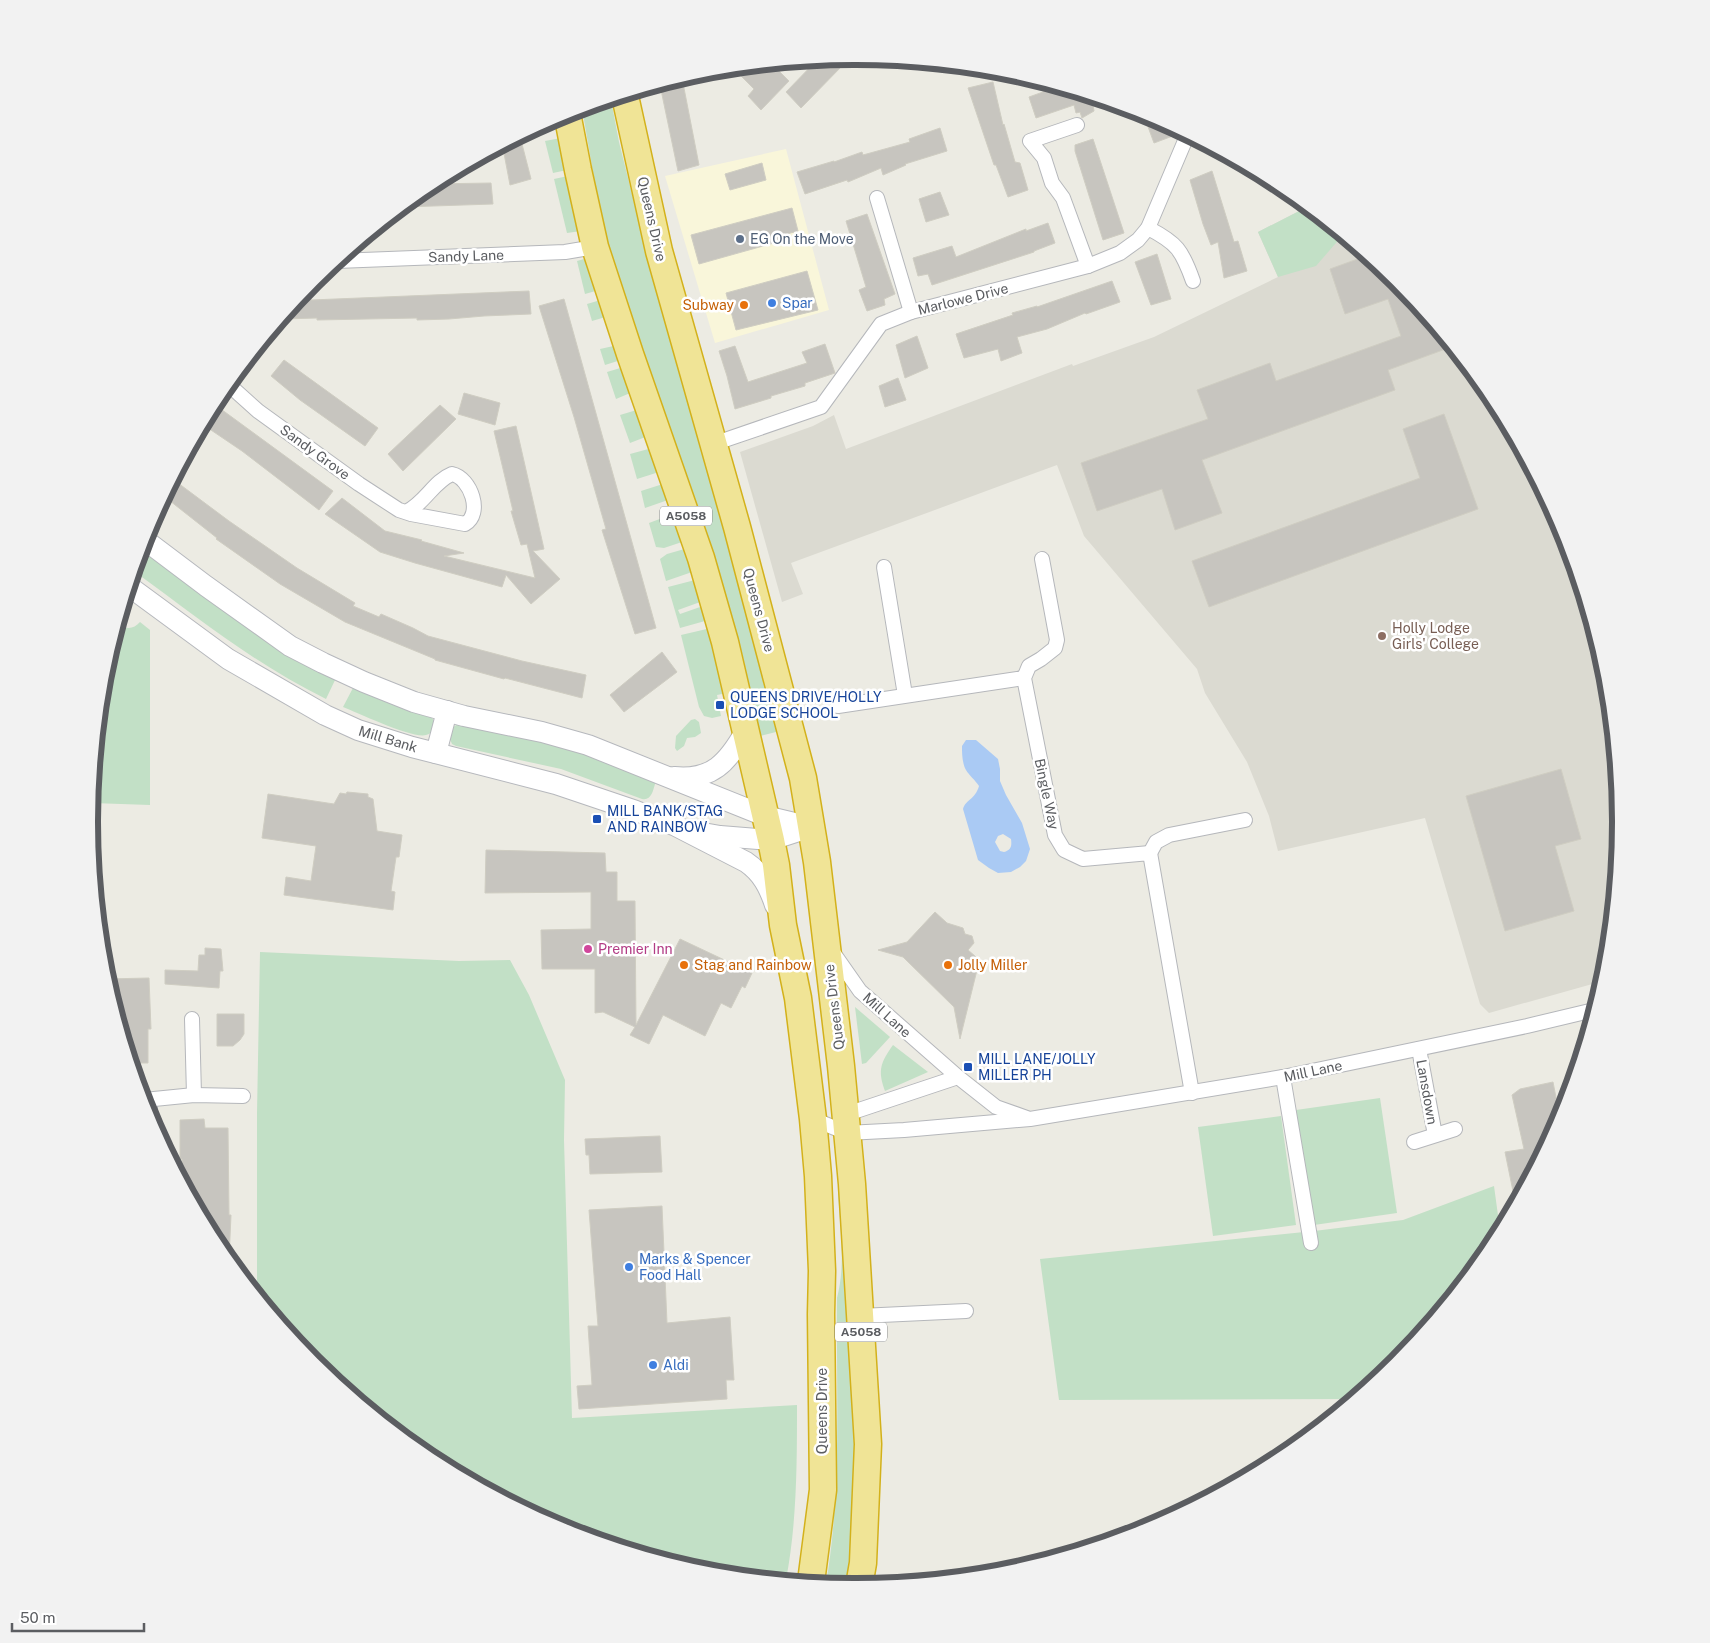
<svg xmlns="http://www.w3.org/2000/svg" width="1710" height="1643" font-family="'Public Sans',sans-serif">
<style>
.commercial{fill:#f9f6da}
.education{fill:#dbdad1}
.green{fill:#c2e0c6}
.water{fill:#aacaf4;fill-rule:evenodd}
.building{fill:#c7c5bf;stroke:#cfcdc2}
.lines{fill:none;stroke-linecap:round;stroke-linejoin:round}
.street-casing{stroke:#b5b7bb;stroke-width:16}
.secondary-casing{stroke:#b6b8bd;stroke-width:22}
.highway-casing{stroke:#d3b11b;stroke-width:29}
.street{stroke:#fff;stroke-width:14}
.secondary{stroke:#fff;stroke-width:20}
.highway{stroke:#f0e496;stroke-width:26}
.service-dot{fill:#5c6f8a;stroke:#fff;stroke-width:2}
.shop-dot{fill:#3f7fe0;stroke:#fff;stroke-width:2}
.food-dot{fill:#e8710a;stroke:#fff;stroke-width:2}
.education-dot{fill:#8d6e63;stroke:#fff;stroke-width:2}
.transit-dot{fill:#1a4fb4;stroke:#fff;stroke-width:2}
.hotel-dot{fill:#d1479c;stroke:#fff;stroke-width:2}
.labels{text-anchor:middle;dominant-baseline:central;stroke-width:5;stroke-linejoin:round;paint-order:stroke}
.shield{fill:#fff;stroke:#8c8e90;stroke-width:1}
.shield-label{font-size:12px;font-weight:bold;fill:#5b5d61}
.street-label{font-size:14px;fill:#5b5d61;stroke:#fff}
.service-label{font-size:14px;fill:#4e5e75;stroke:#fff;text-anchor:start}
.shop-label{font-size:14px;fill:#366cbe;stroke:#fff;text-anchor:start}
.food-label{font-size:14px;fill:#c56008;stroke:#fff;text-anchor:start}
.education-label{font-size:14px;fill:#785e54;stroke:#fff;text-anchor:start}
.transit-label{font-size:14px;fill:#164399;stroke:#fff;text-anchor:start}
.hotel-label{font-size:14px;fill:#b23c85;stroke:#fff;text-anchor:start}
.rim{fill:none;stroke:#5b5d61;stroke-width:6}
</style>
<rect width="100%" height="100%" fill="#ecebe3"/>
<polygon class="commercial" points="786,149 829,310 715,343 665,176"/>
<polygon class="education" points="1307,207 1396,281 1491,397 1562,529 1606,672 1620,822 1605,971 1603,981 1489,1013 1480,1004 1425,818 1278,851 1269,816 1247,762 1205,693 1197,669 1084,536 1057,465 791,563 803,594 782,602 740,452 813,426 834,415 846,449 1072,364 1073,366 1154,337 1278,277 1258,232"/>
<g class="green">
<polygon points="611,100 619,142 633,198 780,731 760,736 743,657 721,577 633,322 603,231 582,108"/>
<polygon points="561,138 567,170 553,173 545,141"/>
<polygon points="568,176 581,231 567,233 554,179"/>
<polygon points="1307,207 1342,236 1316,266 1278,277 1258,232"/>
<polygon points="584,259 586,260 599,290 585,294 577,261"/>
<polygon points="604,299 609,316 592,321 587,304"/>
<polygon points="618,345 624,359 605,365 600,349"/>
<polygon points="627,366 635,391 616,399 607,372"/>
<polygon points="640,409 648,436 630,443 620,415"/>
<polygon points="652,448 659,472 637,479 630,454"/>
<polygon points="666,483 668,500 645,508 641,491"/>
<polygon points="673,514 685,541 664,548 656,547 649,523"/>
<polygon points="688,548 695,571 666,581 660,559 667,554"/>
<path d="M142 549 336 678 326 699C256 665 197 617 135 572Z"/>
<polygon points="695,580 703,601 678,610 680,614 703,606 707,616 705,621 680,628 668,587"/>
<path d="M140 622 150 630V805L92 803 105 672 119 624C126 630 134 629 140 622Z"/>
<polygon points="711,628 727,693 717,695 721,716 712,718 704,716 699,707 681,635"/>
<path d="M354 686 431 716 435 723C433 729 433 733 426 735 413 739 358 713 343 707Z"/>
<polygon points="695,719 699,722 701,733 695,737 687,738 684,746 677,751 675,748 676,736 691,720"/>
<path d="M460 723 532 738 601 759 655 782V784C653 791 651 801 642 799L561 769 456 746 452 744 449 737 453 727Z"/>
<path d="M260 952 459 961 510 960 529 995 565 1080 564 1140 572 1418 797 1405C797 1464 797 1522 786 1580L705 1572 562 1528 430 1458 314 1362 257 1293V1113Z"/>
<polygon points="855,1007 890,1037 866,1063 862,1064"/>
<path d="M893 1045 928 1072 885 1091C877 1070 881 1062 893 1045Z"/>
<polygon points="1380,1098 1397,1213 1314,1225 1296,1110"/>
<polygon points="1281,1116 1296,1225 1213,1236 1198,1127"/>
<polygon points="1494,1186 1500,1230 1491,1247 1396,1363 1352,1399 1059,1400 1040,1259 1314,1231 1403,1220"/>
<path d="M838 1192H843L856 1454 853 1535 846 1586 826 1584C842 1489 836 1393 837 1298 846 1264 840 1227 838 1192Z"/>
</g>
<path class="water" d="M966 740H976L998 759 1000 769V781L1006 795 1022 823 1030 849 1026 861 1020 867 1011 872 998 873 989 868 978 860 963 809C966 799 975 800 979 786 975 780 969 775 966 770 962 763 962 753 962 746ZM1003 834 1011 839C1012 846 1011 850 1004 852L1000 851 995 842 998 836Z"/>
<g class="building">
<polygon points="834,58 842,66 801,108 786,92 817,60"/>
<polygon points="772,64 789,81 761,110 748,96 754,89 733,68"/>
<polygon points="682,78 699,165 678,171 660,85"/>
<polygon points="993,82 1003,125 1004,124 1015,162 1020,163 1028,190 1008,197 996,165 994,165 968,88"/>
<polygon points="1057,87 1094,98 1092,99 1094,111 1082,118 1080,112 1076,113 1074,105 1036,118 1029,97"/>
<polygon points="1143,113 1180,132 1178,134 1154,143"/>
<polygon points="940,128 947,151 905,164 906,165 883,175 881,168 848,182 847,180 805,194 797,172 834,161 834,162 862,152 863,155 910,142 909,139"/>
<polygon points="1093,139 1124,233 1103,240 1075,151 1075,145"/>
<polygon points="522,144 531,179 510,185 503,148"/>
<polygon points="762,163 766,180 730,190 725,174"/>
<polygon points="1212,171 1234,242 1238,241 1247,271 1224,278 1218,242 1211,245 1203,224 1190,180"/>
<polygon points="491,183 493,204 403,207 431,184"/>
<polygon points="940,192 949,215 926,222 919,199"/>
<polygon points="792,208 798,231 779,236 781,241 699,264 691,235"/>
<polygon points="867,214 895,294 884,299 885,305 867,311 859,290 866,287 846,221"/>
<polygon points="1048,223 1055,243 1034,251 1034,252 932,285 928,274 918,276 913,258 952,246 956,257 1026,229 1026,231"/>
<polygon points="1157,254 1171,299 1151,305 1135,262"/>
<polygon points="1366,256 1396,281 1451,347 1388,370 1395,390 1202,460 1222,513 1175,530 1162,489 1097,511 1081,463 1208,419 1197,390 1270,363 1276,381 1401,336 1388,299 1345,314 1330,269"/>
<polygon points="807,271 818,310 736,330 726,293"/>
<polygon points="1112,281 1120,302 1086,314 1085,313 1047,329 1017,337 1022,353 1001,361 998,349 964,358 956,334 1013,315 1012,313 1037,306 1037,307"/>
<polygon points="309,286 311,300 529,291 531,314 484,316 449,319 417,320 417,318 317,320 317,318 282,319"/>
<polygon points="564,299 656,628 635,634 602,530 606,529 574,417 539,306"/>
<polygon points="917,336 928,368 905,378 896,345"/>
<polygon points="825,344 835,373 805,383 805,386 771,396 771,398 735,409 727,376 719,351 735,346 748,382 807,363 802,352"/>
<polygon points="284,360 378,428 365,446 300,400 271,376"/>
<polygon points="898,378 906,400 885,407 879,386"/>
<polygon points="464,393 500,403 495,425 458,414"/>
<polygon points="214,404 333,491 319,510 242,451 208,428 209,426 205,423"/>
<polygon points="440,405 456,419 403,471 388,454"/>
<polygon points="1444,414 1478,509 1209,607 1192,561 1420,478 1403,429"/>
<polygon points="516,426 544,549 533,551 560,579 531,604 506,575 502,587 415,563 380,552 325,514 342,498 385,531 422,540 421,541 464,553 444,556 535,578 527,544 521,545 511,511 513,511 494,431"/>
<polygon points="174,480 229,521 297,568 355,603 353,606 379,617 381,614 413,628 428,636 522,661 586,675 582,698 505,678 504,679 435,660 435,659 345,622 280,584 216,539 217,538 165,497"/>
<polygon points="662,652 677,672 624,712 610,695"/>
<polygon points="1561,769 1581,839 1555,846 1574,911 1505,931 1466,796"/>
<polygon points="347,792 368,794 368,797 373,799 377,831 402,835 399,857 396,857 391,891 395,892 393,910 284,895 286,877 311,881 316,846 262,838 268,794 334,804 340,793 346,794"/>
<polygon points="486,850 605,853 606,872 617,872 617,901 635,901 636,1025 680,939 752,973 745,988 742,986 731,1008 721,1003 705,1036 663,1015 649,1044 630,1035 635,1027 603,1012 595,1013 595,969 542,969 541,930 591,929 591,892 485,893"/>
<polygon points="935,912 947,923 963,928 965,934 972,936 974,943 968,950 983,963 977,970 960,1039 954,1007 903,957 878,950 907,942"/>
<polygon points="205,948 221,949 223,971 220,971 219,988 165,984 165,970 198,971 199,955 205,955"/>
<polygon points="149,978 151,1029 148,1029 148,1063 132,1063 107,979"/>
<polygon points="217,1014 244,1014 244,1034 240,1040 233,1046 217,1046"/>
<polygon points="1553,1082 1560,1118 1515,1201 1505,1152 1524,1149 1512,1095 1520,1089"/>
<polygon points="204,1119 205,1128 228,1128 229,1215 231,1215 229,1259 219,1246 182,1177 182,1159 180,1159 180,1120"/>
<polygon points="660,1136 662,1172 590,1174 589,1155 586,1155 585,1139"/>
<polygon points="662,1206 667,1323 730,1317 734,1380 726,1380 727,1399 579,1409 577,1386 592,1385 588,1326 598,1326 589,1210"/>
</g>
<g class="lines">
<g class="street-casing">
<g id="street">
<polyline points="1077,125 1030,141 1044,158 1052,183 1063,198 1088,266"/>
<polyline points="877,198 911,312"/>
<path d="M1148 228C1177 243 1182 250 1193 281"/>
<polyline points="337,261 565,252 595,247"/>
<path d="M228 384 258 411 359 484 399 510 411 514 465 524C483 514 471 478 452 474 434 481 425 503 406 512"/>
<polyline points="713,444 821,407 881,324 911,312 1088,266 1120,253 1138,240 1148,228 1187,136"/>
<polyline points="1042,559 1057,640 1055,648 1041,659 1029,666 1024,678 1055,835 1064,850 1083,859 1150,853 1192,1093"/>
<polyline points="884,567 905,695"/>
<polyline points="838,706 1024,678"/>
<polyline points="1150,853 1156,842 1169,835 1245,820"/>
<polyline points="832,951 860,991 958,1077 996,1107 1027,1118"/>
<polyline points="192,1019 194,1095"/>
<polyline points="1419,1049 1435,1135"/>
<polyline points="1283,1077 1311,1243"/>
<polyline points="144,1100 194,1095 243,1096"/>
<polyline points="150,1100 150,1118"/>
<polyline points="841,1116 958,1077"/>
<polyline points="813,1119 847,1133 904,1130 1030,1119 1283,1077 1527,1026 1594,1010"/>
<polyline points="1414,1142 1455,1129"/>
<polyline points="860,1316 966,1311"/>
</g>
</g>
<g class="secondary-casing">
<g id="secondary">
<polyline points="145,540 206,586 290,646 323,663 364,682 414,702 464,716 542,732 588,745 765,816 811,827"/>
<path d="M130 587 228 659 325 715 358 730 412 747 556 784 636 811 676 826 746 862C762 873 769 887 775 905"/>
<polyline points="436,753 447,711"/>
<path d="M674 777C712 781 728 762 745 732"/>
<polyline points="703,833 720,836 771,840 811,827"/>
</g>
</g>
<g class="highway-casing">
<g id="highway">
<polyline points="625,96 659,251 737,527 803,778 817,862 841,1066 852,1184 868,1444 863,1563 859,1586"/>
<polyline points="567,113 578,170 595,247 630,354 701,558 725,642 771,840 776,865 783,925 798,998 813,1119 818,1176 822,1271 821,1314 823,1490 811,1582"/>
</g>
</g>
<use href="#street" class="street"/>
<use href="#secondary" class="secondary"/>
<use href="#highway" class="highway"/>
</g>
<circle class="service-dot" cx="740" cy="239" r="5"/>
<g class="shop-dot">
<circle cx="772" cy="303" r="5"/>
<circle cx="629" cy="1267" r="5"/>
<circle cx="653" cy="1365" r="5"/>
</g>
<g class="food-dot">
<circle cx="744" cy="305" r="5"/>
<circle cx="684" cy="965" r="5"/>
<circle cx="948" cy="965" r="5"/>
</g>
<circle class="education-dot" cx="1382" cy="636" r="5"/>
<g class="transit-dot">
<rect x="715" y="700" width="10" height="10" rx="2.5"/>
<rect x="592" y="814" width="10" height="10" rx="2.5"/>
<rect x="963" y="1062" width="10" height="10" rx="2.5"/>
</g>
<circle class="hotel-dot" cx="588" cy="949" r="5"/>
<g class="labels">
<g class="shield">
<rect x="660" y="506.5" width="52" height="19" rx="4"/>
<rect x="835" y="1322.5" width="52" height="19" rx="4"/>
</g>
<g class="shield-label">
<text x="686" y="516">A5058</text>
<text x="861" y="1332">A5058</text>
</g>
<g class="street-label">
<text transform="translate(652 219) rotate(77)">Queens Drive</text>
<text transform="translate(466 256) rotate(-2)">Sandy Lane</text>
<text transform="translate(963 299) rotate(-14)">Marlowe Drive</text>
<text transform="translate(315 452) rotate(36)">Sandy Grove</text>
<text transform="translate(759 610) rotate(75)">Queens Drive</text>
<text transform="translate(388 739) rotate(17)">Mill Bank</text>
<text transform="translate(1047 794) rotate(78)">Bingle Way</text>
<text transform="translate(834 1007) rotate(-97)">Queens Drive</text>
<text transform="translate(887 1015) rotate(42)">Mill Lane</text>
<text transform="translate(1313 1071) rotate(-12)">Mill Lane</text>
<text transform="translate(1427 1092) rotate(80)">Lansdown</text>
<text transform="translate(822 1411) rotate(-90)">Queens Drive</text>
</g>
<g class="service-label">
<text x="750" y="239">EG On the Move</text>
</g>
<g class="shop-label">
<text x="782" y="303">Spar</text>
<text x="639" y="1259">Marks &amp; Spencer<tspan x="639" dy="16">Food Hall</tspan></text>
<text x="663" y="1365">Aldi</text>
</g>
<g class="food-label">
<text x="734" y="305" text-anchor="end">Subway</text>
<text x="694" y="965">Stag and Rainbow</text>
<text x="958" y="965">Jolly Miller</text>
</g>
<g class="education-label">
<text x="1392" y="628">Holly Lodge<tspan x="1392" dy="16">Girls' College</tspan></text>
</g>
<g class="transit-label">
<text x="730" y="697">QUEENS DRIVE/HOLLY<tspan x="730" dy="16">LODGE SCHOOL</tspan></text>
<text x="607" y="811">MILL BANK/STAG<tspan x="607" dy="16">AND RAINBOW</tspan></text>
<text x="978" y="1059">MILL LANE/JOLLY<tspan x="978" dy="16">MILLER PH</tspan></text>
</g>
<g class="hotel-label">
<text x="598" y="949">Premier Inn</text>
</g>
</g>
<path d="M0 0H1710V1643H0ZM854 65H856A756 756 0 0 1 1612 821V822A756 756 0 0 1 856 1578H854A756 756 0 0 1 98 822V821A756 756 0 0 1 854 65Z" fill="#f2f2f2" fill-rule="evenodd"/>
<path class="rim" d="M854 65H856A756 756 0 0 1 1612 821V822A756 756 0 0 1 856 1578H854A756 756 0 0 1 98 822V821A756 756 0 0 1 854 65Z"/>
<path d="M12 1623v8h132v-8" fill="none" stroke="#5b5d61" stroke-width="2.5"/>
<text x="20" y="1623" font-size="15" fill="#5b5d61" stroke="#ffffff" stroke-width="4" paint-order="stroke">50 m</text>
</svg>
